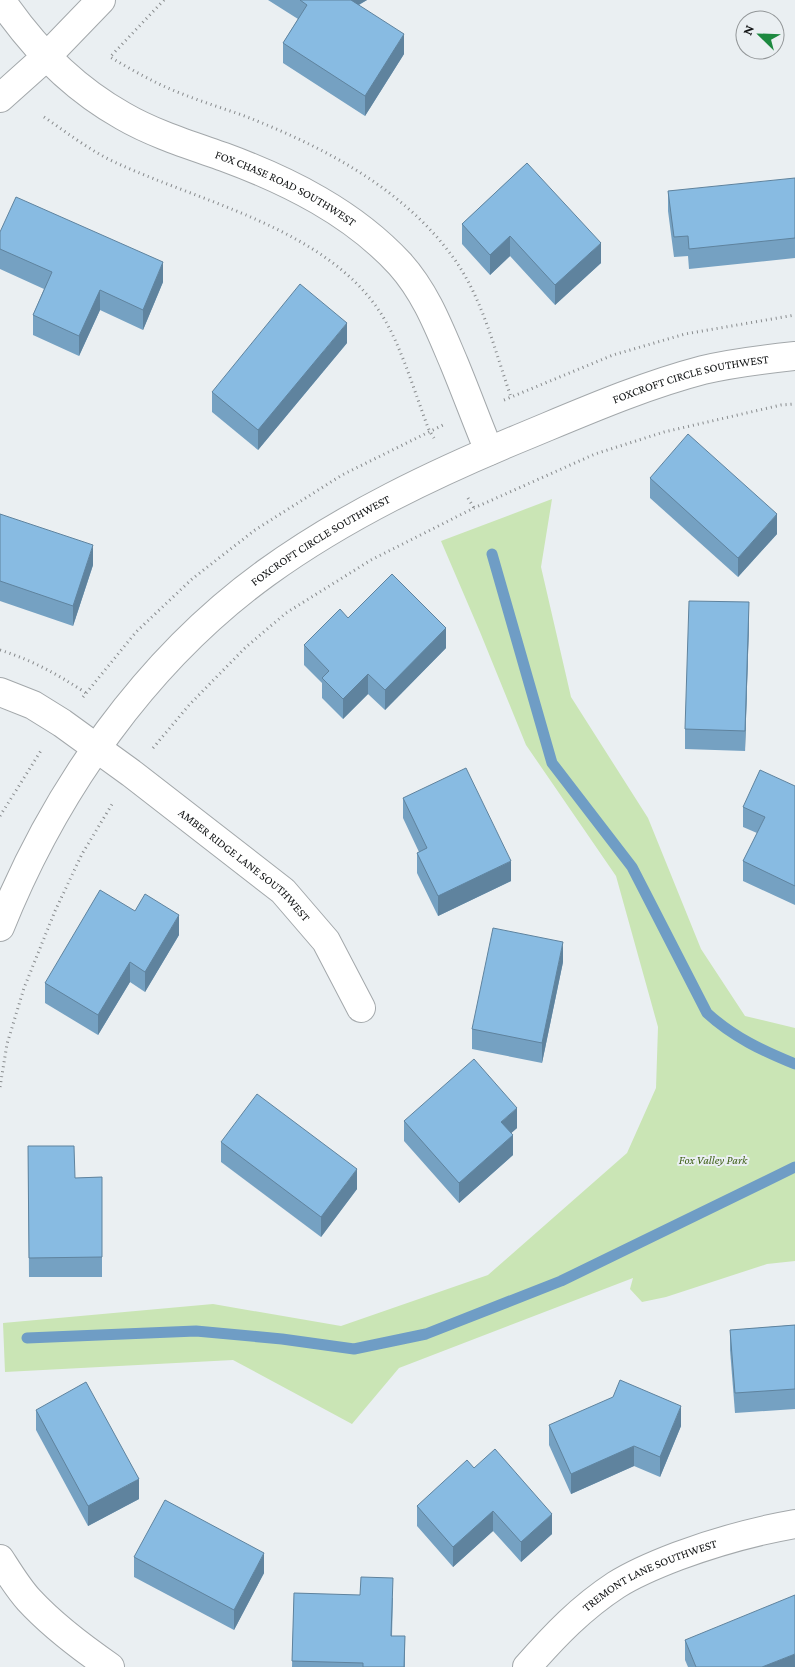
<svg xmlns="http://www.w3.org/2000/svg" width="795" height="1667" font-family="'Crimson Pro',serif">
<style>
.green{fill:#cae5b5}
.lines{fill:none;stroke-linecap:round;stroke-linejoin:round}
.stream{stroke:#6f9dc5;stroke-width:11}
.street-casing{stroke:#a3a8ab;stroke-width:30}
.path{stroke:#888b8d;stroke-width:3;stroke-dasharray:1 4;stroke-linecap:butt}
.street{stroke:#fff;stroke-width:28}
.wall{fill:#75a1c2}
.shaded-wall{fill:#5f839e}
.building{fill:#88bbe2;stroke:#5f839e}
.labels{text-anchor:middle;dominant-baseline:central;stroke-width:4;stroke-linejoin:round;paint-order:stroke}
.street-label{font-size:12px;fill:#111314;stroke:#eaeff2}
.park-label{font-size:12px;font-style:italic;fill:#3d5e15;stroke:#eaeff2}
</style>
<rect width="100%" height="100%" fill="#eaeff2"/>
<polygon class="green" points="552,499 541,567 571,697 648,818 701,949 745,1016 795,1028 795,1261 767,1264 666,1297 642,1302 630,1289 633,1278 399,1368 352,1424 233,1360 5,1372 3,1323 213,1304 341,1326 488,1275 627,1153 656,1088 658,1027 616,876 526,745 480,632 441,541"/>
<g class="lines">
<g class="stream">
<path d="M492 554 552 763 632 867 707 1013C733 1037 763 1051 795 1064"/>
<polyline points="27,1338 196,1331 282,1339 354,1349 426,1334 561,1281 795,1167"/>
</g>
<g class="street-casing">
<g id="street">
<path id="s1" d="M1 0C33 47 73 88 123 116 154 134 190 145 224 157 289 181 353 213 400 264 426 293 439 328 454 363 466 392 477 422 489 451"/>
<polyline points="0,98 47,56 101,0"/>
<path id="s2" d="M0 692 33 705 62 723 131 773 283 891 326 941 361 1008"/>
<path id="s3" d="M0 927C55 790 146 660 266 573 345 516 435 473 525 436 583 412 642 386 703 370 732 363 766 359 795 356"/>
<path d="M0 1559C9 1573 18 1588 29 1600 53 1626 81 1647 110 1667"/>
<path id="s4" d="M527 1667C555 1635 581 1608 616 1585 635 1573 657 1564 678 1556 716 1542 755 1531 795 1524"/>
</g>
</g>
<g class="path">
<path d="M164 0 110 57C125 66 141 75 157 83 184 96 213 105 242 115 322 146 404 188 455 260 483 300 495 351 511 397"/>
<path d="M44 117C69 134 93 153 121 165 205 203 326 230 380 312 401 344 415 394 429 430L434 438"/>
<polyline points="504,400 613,355 685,334 795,315"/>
<polyline points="468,498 474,508"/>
<path d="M0 650C34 661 57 674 86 693"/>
<polyline points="83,697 136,632 192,579 255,530 342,475 443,425"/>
<polyline points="153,748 190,704 245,648 286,613 371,560 474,508 595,454 664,432 781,405 795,404"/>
<polyline points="0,816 42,749"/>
<polyline points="0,1087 7,1044 24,988 55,911 82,854 114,801"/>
</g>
<use href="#street" class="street"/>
</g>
<g class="wall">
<polygon points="268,0 367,0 359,5 404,54 365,116 283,63 283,43 298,19"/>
<polygon points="527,163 601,263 555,305 510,256 490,275 462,244 462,224"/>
<polygon points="795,182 795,258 689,269 688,256 674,257 668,211 668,191"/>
<polygon points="0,232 163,282 143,330 100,310 79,356 33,335 33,315 44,289 0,269"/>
<polygon points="347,343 258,450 212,412 212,392"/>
<polygon points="650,478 777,534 738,577 650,498"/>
<polygon points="0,514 93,565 73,626 0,601"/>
<polygon points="348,618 446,648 385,710 368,694 343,719 322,698 322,683 304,665 304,645"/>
<polygon points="749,622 745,751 685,749 685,729"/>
<polygon points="795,786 795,905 743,881 743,861 757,833 743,827 743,807"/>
<polygon points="403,798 511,881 438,916 417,873 417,853 419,852 403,818"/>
<polygon points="135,911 179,935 145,992 130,982 98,1035 45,1003 45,983"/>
<polygon points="563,962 542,1063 472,1049 472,1029"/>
<polygon points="404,1121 517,1128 511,1133 513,1155 459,1203 404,1141"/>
<polygon points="221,1142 357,1189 321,1237 221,1162"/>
<polygon points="28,1146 75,1178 102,1177 102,1277 29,1277"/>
<polygon points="795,1325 795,1409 735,1413 730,1350 730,1330"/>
<polygon points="36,1410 139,1499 88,1526 36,1430"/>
<polygon points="549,1425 681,1426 660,1477 634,1466 571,1494 549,1445"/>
<polygon points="474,1468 552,1534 521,1562 493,1531 453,1567 417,1526 417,1506"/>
<polygon points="134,1557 264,1573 234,1630 134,1577"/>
<polygon points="294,1593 393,1598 392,1636 405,1636 405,1667 292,1667"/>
<polygon points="685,1640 795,1667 688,1667 685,1660"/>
</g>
<g class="shaded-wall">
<polygon points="342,0 367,0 342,14"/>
<polygon points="404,34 404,54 365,116 365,96"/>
<polygon points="510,236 510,256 490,275 490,255"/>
<polygon points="601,243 601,263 555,305 555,285"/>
<polygon points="163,262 163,282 143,330 143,310"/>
<polygon points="100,290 100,310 79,356 79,336"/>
<polygon points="347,323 347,343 258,450 258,430"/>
<polygon points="777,514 777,534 738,577 738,558"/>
<polygon points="93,545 93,565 73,626 73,606"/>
<polygon points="749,602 749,622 745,751 745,731"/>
<polygon points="446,628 446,648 385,710 385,690"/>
<polygon points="368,674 368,694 343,719 343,699"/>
<polygon points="511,861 511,881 438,916 438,896"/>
<polygon points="179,915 179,935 145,992 145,972"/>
<polygon points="563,942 563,962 542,1063 542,1043"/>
<polygon points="130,962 130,982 98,1035 98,1015"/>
<polygon points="517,1108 517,1128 501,1142 501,1122"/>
<polygon points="513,1135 513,1155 459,1203 459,1183"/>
<polygon points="357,1169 357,1189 321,1237 321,1217"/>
<polygon points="681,1406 681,1426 660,1477 660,1457"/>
<polygon points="634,1446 634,1466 571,1494 571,1474"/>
<polygon points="139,1479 139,1499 88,1526 88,1506"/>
<polygon points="493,1511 493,1531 453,1567 453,1547"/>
<polygon points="552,1514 552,1534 521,1562 521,1542"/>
<polygon points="264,1553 264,1573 234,1630 234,1610"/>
<polygon points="795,1654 795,1667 762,1667"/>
</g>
<g class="building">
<polygon points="300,0 351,0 404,34 365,96 283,43 307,5"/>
<polygon points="527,163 601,243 555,285 510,236 490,255 462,224"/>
<polygon points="795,178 795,238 689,249 688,236 674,237 668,191"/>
<polygon points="16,197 163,262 143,310 100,290 79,336 33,315 52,272 0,249 0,232"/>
<polygon points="300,284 347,323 258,430 212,392"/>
<polygon points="688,434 777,514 738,558 650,478"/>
<polygon points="0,514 93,545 73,606 0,581"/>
<polygon points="392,574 446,628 385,690 368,674 343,699 322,678 329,671 304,645 340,609 348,618"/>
<polygon points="689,601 749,602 745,731 685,729"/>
<polygon points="466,768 511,861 438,896 417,853 427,848 403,798"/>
<polygon points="760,770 795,786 795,886 743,861 765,817 743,807"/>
<polygon points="100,890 135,911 145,894 179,915 145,972 130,962 98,1015 45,983"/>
<polygon points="493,928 563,942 542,1043 472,1029"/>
<polygon points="474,1059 517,1108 501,1122 513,1135 459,1183 404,1121"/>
<polygon points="257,1094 357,1169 321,1217 221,1142"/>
<polygon points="28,1146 74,1146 75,1178 102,1177 102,1257 29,1258"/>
<polygon points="795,1325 795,1389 735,1393 730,1330"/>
<polygon points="620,1380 681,1406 660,1457 634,1446 571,1474 549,1425 613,1397"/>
<polygon points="86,1382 139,1479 88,1506 36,1410"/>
<polygon points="495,1449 552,1514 521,1542 493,1511 453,1547 417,1506 467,1460 474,1468"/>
<polygon points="165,1500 264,1553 234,1610 134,1557"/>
<polygon points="361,1577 393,1578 391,1636 405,1636 404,1667 363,1667 363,1663 292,1661 294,1593 360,1595"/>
<polygon points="795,1595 795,1654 762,1667 696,1667 685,1640"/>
</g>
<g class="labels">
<g class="street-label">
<text stroke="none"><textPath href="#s1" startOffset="348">FOX CHASE ROAD SOUTHWEST</textPath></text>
<text stroke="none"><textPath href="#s3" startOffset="918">FOXCROFT CIRCLE SOUTHWEST</textPath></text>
<text stroke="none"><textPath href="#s3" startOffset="512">FOXCROFT CIRCLE SOUTHWEST</textPath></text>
<text stroke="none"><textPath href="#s2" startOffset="301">AMBER RIDGE LANE SOUTHWEST</textPath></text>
<text stroke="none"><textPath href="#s4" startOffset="156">TREMONT LANE SOUTHWEST</textPath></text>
</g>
<g class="park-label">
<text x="713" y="1160">Fox Valley Park</text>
</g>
</g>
<g transform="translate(760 35) rotate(293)"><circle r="24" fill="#eaeff2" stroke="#939799"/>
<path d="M0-4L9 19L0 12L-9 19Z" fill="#1d8940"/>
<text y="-8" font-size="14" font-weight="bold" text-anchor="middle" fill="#111314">N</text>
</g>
</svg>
